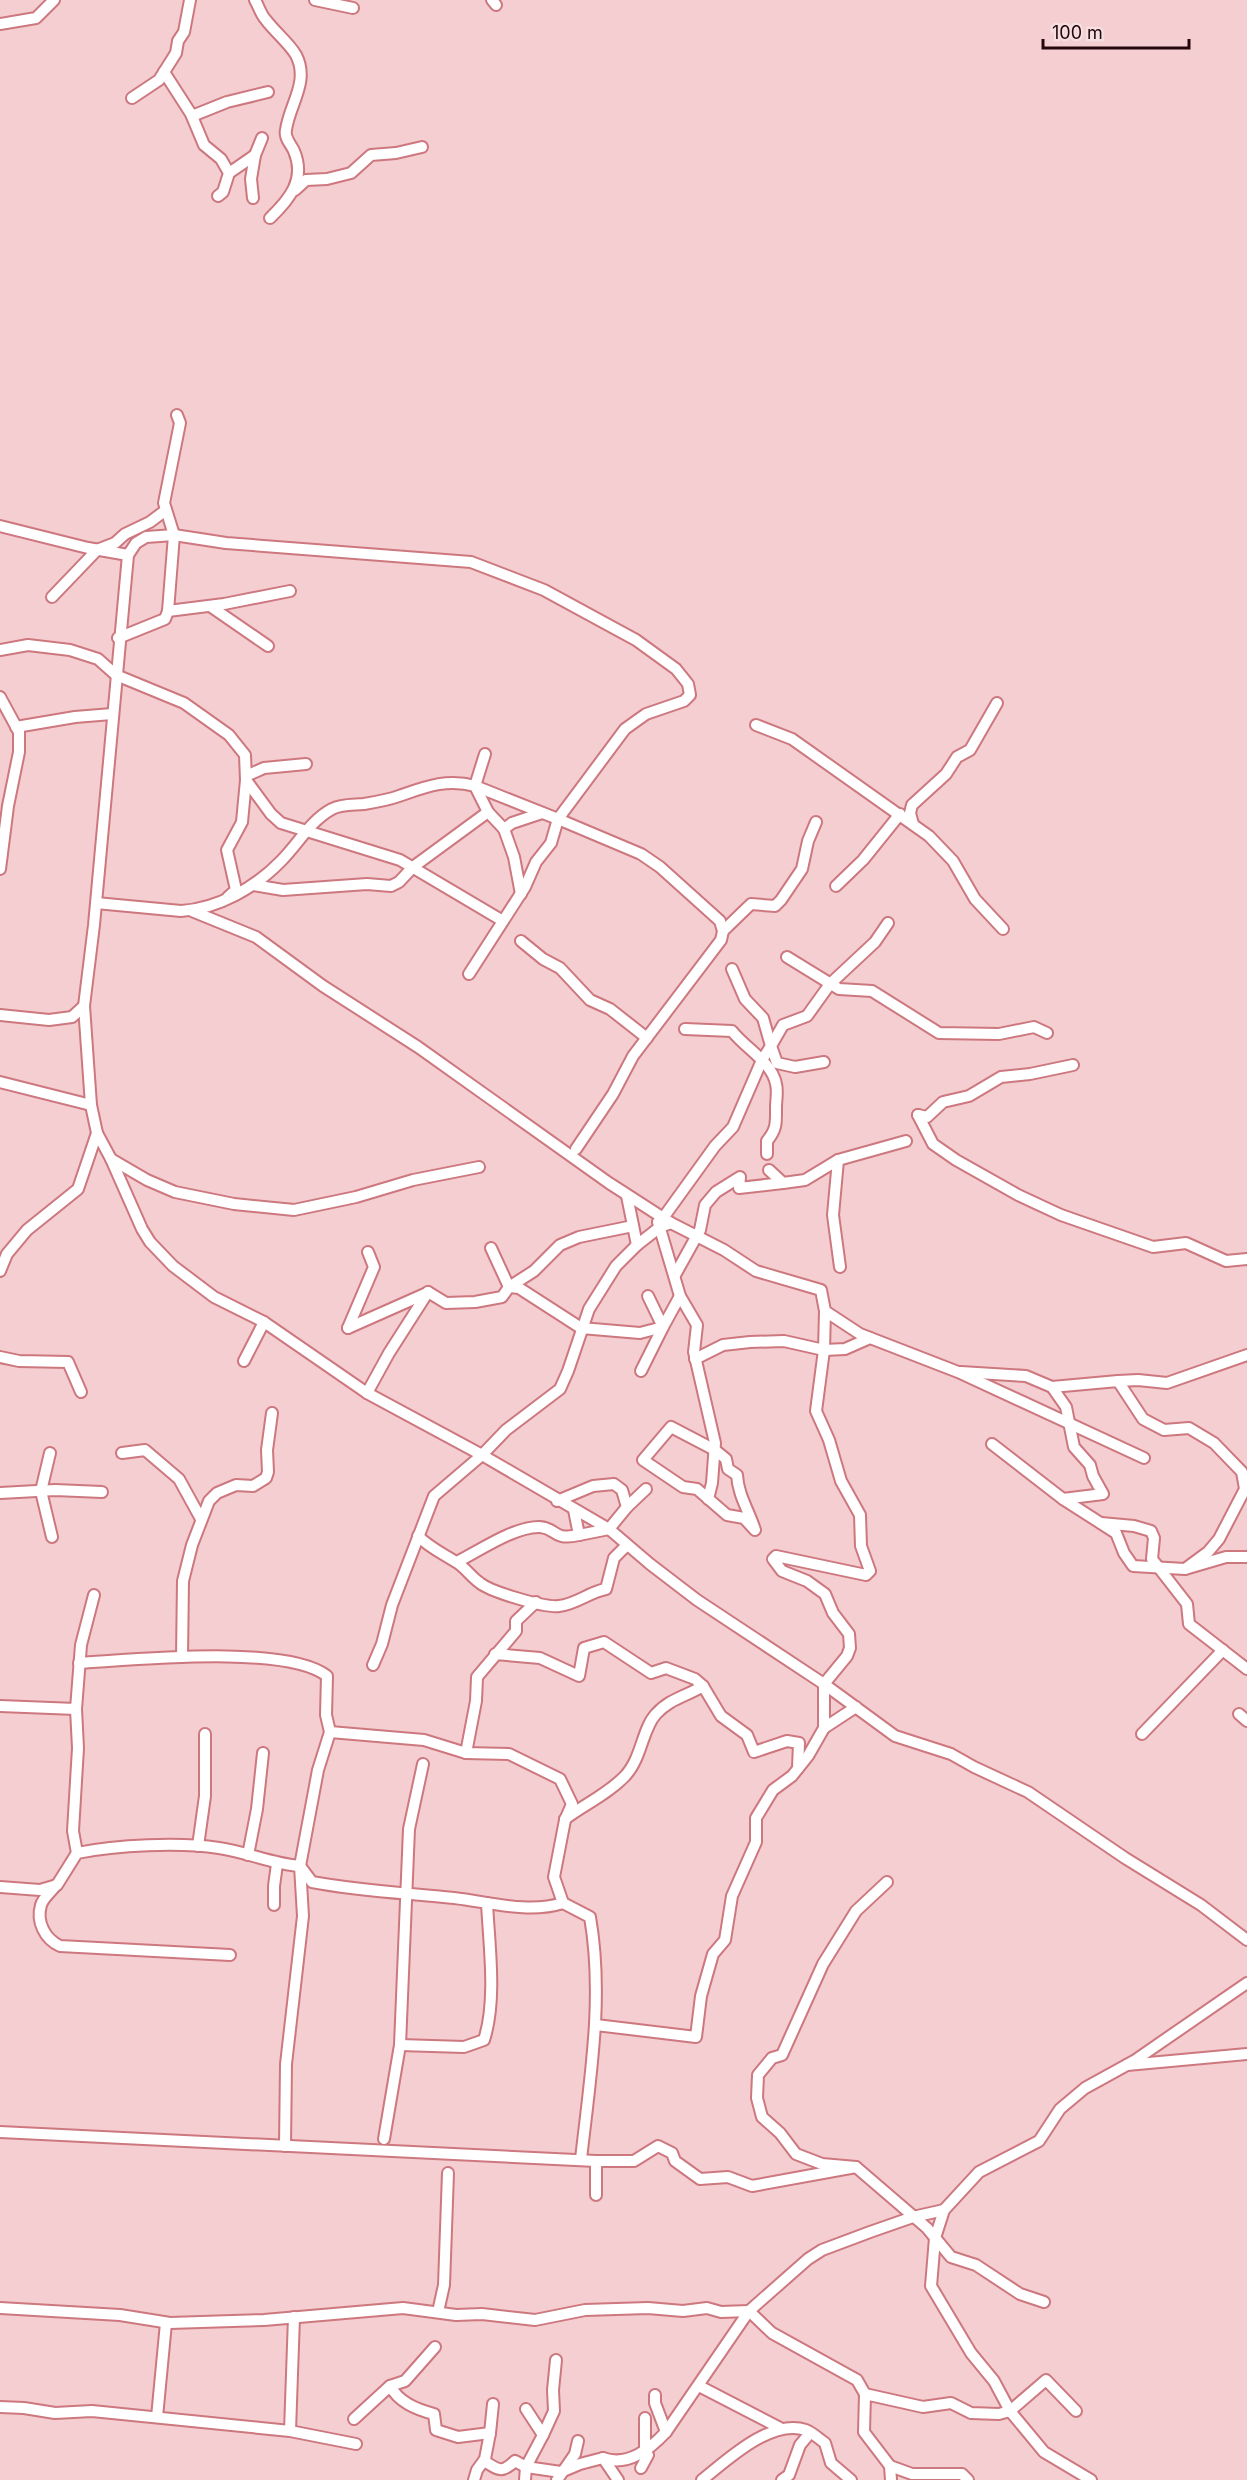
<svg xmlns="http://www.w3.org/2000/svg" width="1247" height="2480" font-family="Inter,sans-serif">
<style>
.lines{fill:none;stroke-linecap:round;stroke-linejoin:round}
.street-casing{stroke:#cd777f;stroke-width:14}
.street{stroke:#fff;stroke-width:10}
</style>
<rect width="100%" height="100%" fill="#f4ced0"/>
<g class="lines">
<g class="street-casing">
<g id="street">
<path d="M255 0C259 7 261 15 266 20 275 32 289 43 296 55 310 82 289 105 286 130 284 138 291 144 294 151 306 179 290 199 270 218"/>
<polyline points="315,0 353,8"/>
<polyline points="492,0 496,5"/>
<polyline points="0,24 36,18 54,0"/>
<polyline points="164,72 191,114 204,145 221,159 229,173 223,192 218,196"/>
<polyline points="132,98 159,80 176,53 178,41 184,32 190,0"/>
<polyline points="192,116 227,102 268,92"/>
<polyline points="255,155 262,138"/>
<polyline points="229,173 255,155 251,179 253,198"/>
<polyline points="295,190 306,180 327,179 351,173 371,155 396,153 422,147"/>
<polyline points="0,526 88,548 128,555"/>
<polyline points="52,597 97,550 115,543 125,534 150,522 166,510"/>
<polyline points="210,606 268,646"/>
<polyline points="168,611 224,604 290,591"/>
<polyline points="118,638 165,619 168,611 174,535 164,503 180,423 177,415"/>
<polyline points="0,650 28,645 70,650 98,659 116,675 184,703 229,735 245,755 246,780 242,822 227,850 236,890 228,897"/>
<polyline points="0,697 19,732 19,752 8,806 0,869"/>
<polyline points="756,725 792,739 929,836 953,861 975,899 1003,929"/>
<polyline points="16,727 75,717 112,714"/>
<polyline points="246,776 264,768 306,764"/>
<polyline points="246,780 271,814 281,823 400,860 503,921"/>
<polyline points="488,812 504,829 512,823 542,813"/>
<polyline points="913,824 910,813 912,805 946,774 957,757 970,750 997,703"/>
<polyline points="504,829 514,857 521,894"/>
<polyline points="253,885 283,890 367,884 391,886 399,882 413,867 488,812 475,786 485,754"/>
<polyline points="836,886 863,860 900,814"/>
<path d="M96 903 181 911C218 909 256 887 281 861 298 844 311 820 332 809 341 804 353 805 364 804 376 802 388 800 399 796 425 787 447 778 475 786L558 819 625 729 646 714 684 701 690 695 688 684 676 669 636 640 544 590 471 562 226 543 174 535 146 537 136 543 128 555 94 925 84 1006 91 1105 97 1133 111 1159 147 1180 175 1192 234 1204 294 1210 356 1197 413 1180 479 1167"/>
<polyline points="192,911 256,937 323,986 418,1047 609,1183 671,1223 724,1250 756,1271 821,1290 825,1311 860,1334 958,1372 1144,1458"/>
<polyline points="723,931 751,904 775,906 781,900 802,869 808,841 816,822"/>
<polyline points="521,941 543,959 560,968 590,1000 610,1009 647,1038"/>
<polyline points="787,957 839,989 872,991 939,1033 999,1034 1034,1027 1047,1033"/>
<polyline points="469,974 525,887 536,862 551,843 558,819 641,854 660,867 720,921 723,931 721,940 633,1056 613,1094 576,1149"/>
<polyline points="0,1015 49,1020 72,1017 84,1006"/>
<path d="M685 1029 732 1031C745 1048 772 1062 776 1084 778 1091 776 1100 776 1107 776 1123 777 1129 767 1141V1154"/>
<polyline points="824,1062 795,1067 777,1063 771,1046 783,1025 807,1016 830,984 875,942 888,923"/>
<polyline points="0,1082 91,1105"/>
<polyline points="918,1115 933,1144 956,1160 1018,1195 1061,1215 1153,1247 1186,1243 1226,1261 1247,1259"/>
<polyline points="918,1115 927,1117 943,1102 969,1096 1001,1077 1030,1074 1073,1065"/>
<polyline points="111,1159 142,1229 150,1242 173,1266 214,1297 264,1322 367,1393 482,1455 609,1529 650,1564 697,1600 824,1684 895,1736 951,1754 974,1767 1028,1792 1125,1858 1201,1905 1247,1940"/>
<polyline points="838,1160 833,1215 840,1267"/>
<polyline points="769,1170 783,1183 805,1180 838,1160 906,1141"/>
<polyline points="627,1196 637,1245"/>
<polyline points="663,1218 715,1146 733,1127 762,1060 771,1046 763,1018 745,999 732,969"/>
<polyline points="658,1222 680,1296 697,1325 694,1352 715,1443 712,1483 708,1499"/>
<polyline points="491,1248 509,1287 519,1288 581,1328 640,1333 663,1327 680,1296"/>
<polyline points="0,1271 7,1254 27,1230 78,1189 97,1133"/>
<polyline points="675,1275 700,1230 705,1205 716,1192 740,1177 739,1188 783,1183"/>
<polyline points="428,1292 446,1303 475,1302 502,1297 509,1287 534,1271 560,1245 579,1237 633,1226"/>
<polyline points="348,1328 427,1293"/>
<polyline points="348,1328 374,1267 368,1252"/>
<polyline points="0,1357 19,1361 68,1362 81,1392"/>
<polyline points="695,1359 723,1345 750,1342 784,1341 824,1350 845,1349 870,1338"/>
<polyline points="244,1361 264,1322"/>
<polyline points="641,1371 663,1327 648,1296"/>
<polyline points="961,1372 1026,1376 1052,1387 1066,1407 1074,1447 1090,1465 1093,1476 1103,1494 1063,1499"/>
<polyline points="1118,1381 1138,1380 1167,1383 1247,1355"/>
<polyline points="1052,1387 1118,1381 1143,1419 1164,1430 1189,1428 1214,1443 1242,1472 1245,1489 1219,1539 1208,1552 1185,1569"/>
<polyline points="367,1393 389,1353 428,1292"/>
<path d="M671 1427 715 1450 726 1459 728 1469 737 1475C738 1495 749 1511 755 1530L744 1518 727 1515 697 1489 683 1487 643 1460Z"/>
<polyline points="992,1444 1063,1499 1116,1533 1124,1553 1133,1566 1185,1569 1226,1557 1247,1557"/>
<polyline points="50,1453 41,1491 52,1537"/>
<polyline points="122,1453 145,1450 179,1479 201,1519"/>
<polyline points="0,1493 55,1490 102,1492"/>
<polyline points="557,1501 593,1486 614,1484 622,1490 627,1507"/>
<polyline points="574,1510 579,1535 609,1529 627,1507 646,1489"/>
<polyline points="1101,1523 1134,1526 1151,1531 1154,1538 1152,1559 1187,1604 1189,1624 1247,1669"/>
<path d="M418 1536C430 1548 442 1553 456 1562 465 1567 471 1577 480 1583 491 1592 545 1608 559 1606 577 1604 589 1592 606 1589L614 1558 627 1545"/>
<path d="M457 1562C479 1551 515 1526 540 1527 557 1528 552 1541 579 1535"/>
<polyline points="495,1654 540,1658 579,1676 584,1648 604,1642 651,1673 666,1668 695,1679 703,1686 721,1716 747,1735 754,1752 787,1741 799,1743 798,1768"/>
<polyline points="182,1657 183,1581 192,1545 209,1501 217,1493 236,1485 253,1486 266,1478 268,1472 267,1450 272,1413"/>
<path d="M79 1663C133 1660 286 1644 327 1676L326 1715 330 1732 318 1770 300 1866 303 1916 286 2064 285 2146"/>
<polyline points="373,1665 382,1644 392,1605 434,1496 482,1455 506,1430 560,1389 568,1371 589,1309 616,1266 637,1245 660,1227 671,1223"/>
<polyline points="0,1706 76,1709 81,1645 94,1595"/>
<polyline points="76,1709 78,1748 73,1831 77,1853"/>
<polyline points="1239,1714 1247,1721"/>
<polyline points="824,1728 856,1707"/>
<path d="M330 1732 424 1740 466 1753 509 1754 560 1779 572 1804 565 1820 554 1877 563 1903 590 1917C604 1997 590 2078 581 2159"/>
<polyline points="1142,1734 1223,1650"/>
<polyline points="466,1753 476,1701 477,1677 516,1631 516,1621 536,1602"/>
<path d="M565 1819C585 1804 608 1794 625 1776 642 1758 642 1729 656 1714 669 1699 687 1696 703 1686"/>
<polyline points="198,1846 205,1796 205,1734"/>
<polyline points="248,1855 257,1809 263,1753"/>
<polyline points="887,1882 856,1911 823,1964 782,2055 772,2058 758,2075 757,2098 762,2117 780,2133 796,2154 822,2164 856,2167 927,2228 951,2257 976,2265 1020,2294 1044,2302"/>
<path d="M56 1885C52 1891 43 1898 41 1905 36 1922 45 1939 60 1946L230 1955"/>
<path d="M0 1887 40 1890 57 1885 77 1853C117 1845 179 1842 219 1848 247 1852 272 1864 300 1866L312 1882C359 1891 407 1893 454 1898 490 1902 528 1914 563 1903"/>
<polyline points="274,1905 274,1886 277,1864"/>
<polyline points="596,2025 696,2037 701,1996 713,1954 725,1940 732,1896 756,1842 756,1818 773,1790 792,1776 808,1756 824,1728 824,1684 847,1656 850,1648 849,1634 833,1613 825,1594 807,1581 782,1571 773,1559 776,1556 866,1575 870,1571 861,1546 860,1515 841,1481 829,1440 816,1411 824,1350 825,1311"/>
<path d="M400 2045 464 2047 484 2040C497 2000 489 1945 487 1903"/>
<polyline points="1127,2065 1247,2054"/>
<polyline points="0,2132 596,2161 634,2161 658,2146 672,2153 675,2161 700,2179 728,2177 752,2186 856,2167"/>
<polyline points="384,2139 400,2045 409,1829 423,1764"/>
<polyline points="596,2161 596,2195"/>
<polyline points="0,2308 120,2315 170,2323 264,2320 403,2308 456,2315 482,2314 535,2320 585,2310 648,2308 683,2311 707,2308 721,2312 749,2311 772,2333 857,2380 865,2394"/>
<polyline points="438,2312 444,2285 448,2173"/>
<path d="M390 2386C399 2402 415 2409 434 2414L436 2430 458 2437 490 2433 493 2404"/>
<polyline points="699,2386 780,2428"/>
<polyline points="0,2407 24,2408 55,2413 92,2411 290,2431 356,2444"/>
<polyline points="157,2417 166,2323"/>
<polyline points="354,2419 390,2386 405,2381 435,2347"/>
<polyline points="290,2431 294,2317"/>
<polyline points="666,2432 749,2311 808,2259 822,2250 870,2232 913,2217 944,2210"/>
<polyline points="543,2435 554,2411 553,2390 556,2360"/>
<path d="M603 2458C628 2467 650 2449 666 2432L655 2403V2395"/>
<path d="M484 2461C499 2470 501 2474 515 2461L526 2467 561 2472 580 2464 603 2458 618 2480"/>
<polyline points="890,2466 891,2480"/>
<polyline points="641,2468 648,2455 645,2451 645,2418"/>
<polyline points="474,2480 477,2470 485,2459 490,2433"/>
<polyline points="525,2480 526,2467 543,2435 526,2409"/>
<polyline points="557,2480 575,2454 578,2441"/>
<path d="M702 2480C727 2460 771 2418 806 2430 812 2432 819 2439 825 2443L831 2463 851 2480"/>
<polyline points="782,2480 789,2475 800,2445 810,2433"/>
<polyline points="968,2480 962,2474 912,2474 890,2466 864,2432 865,2394 923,2407 951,2403 971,2413 999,2414 1010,2411 1046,2380 1076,2411"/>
<polyline points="1091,2480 1044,2452 1010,2411 994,2381 971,2353 931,2286 935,2238 944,2210 979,2172 1039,2141 1060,2109 1085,2088 1134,2061 1247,1983"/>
</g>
</g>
<use href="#street" class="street"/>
</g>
<path d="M1043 39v9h146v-9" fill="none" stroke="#25060a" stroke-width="3"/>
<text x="1052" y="39" font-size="18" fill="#25060a" stroke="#f4e0e1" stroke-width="4.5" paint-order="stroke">100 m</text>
</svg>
